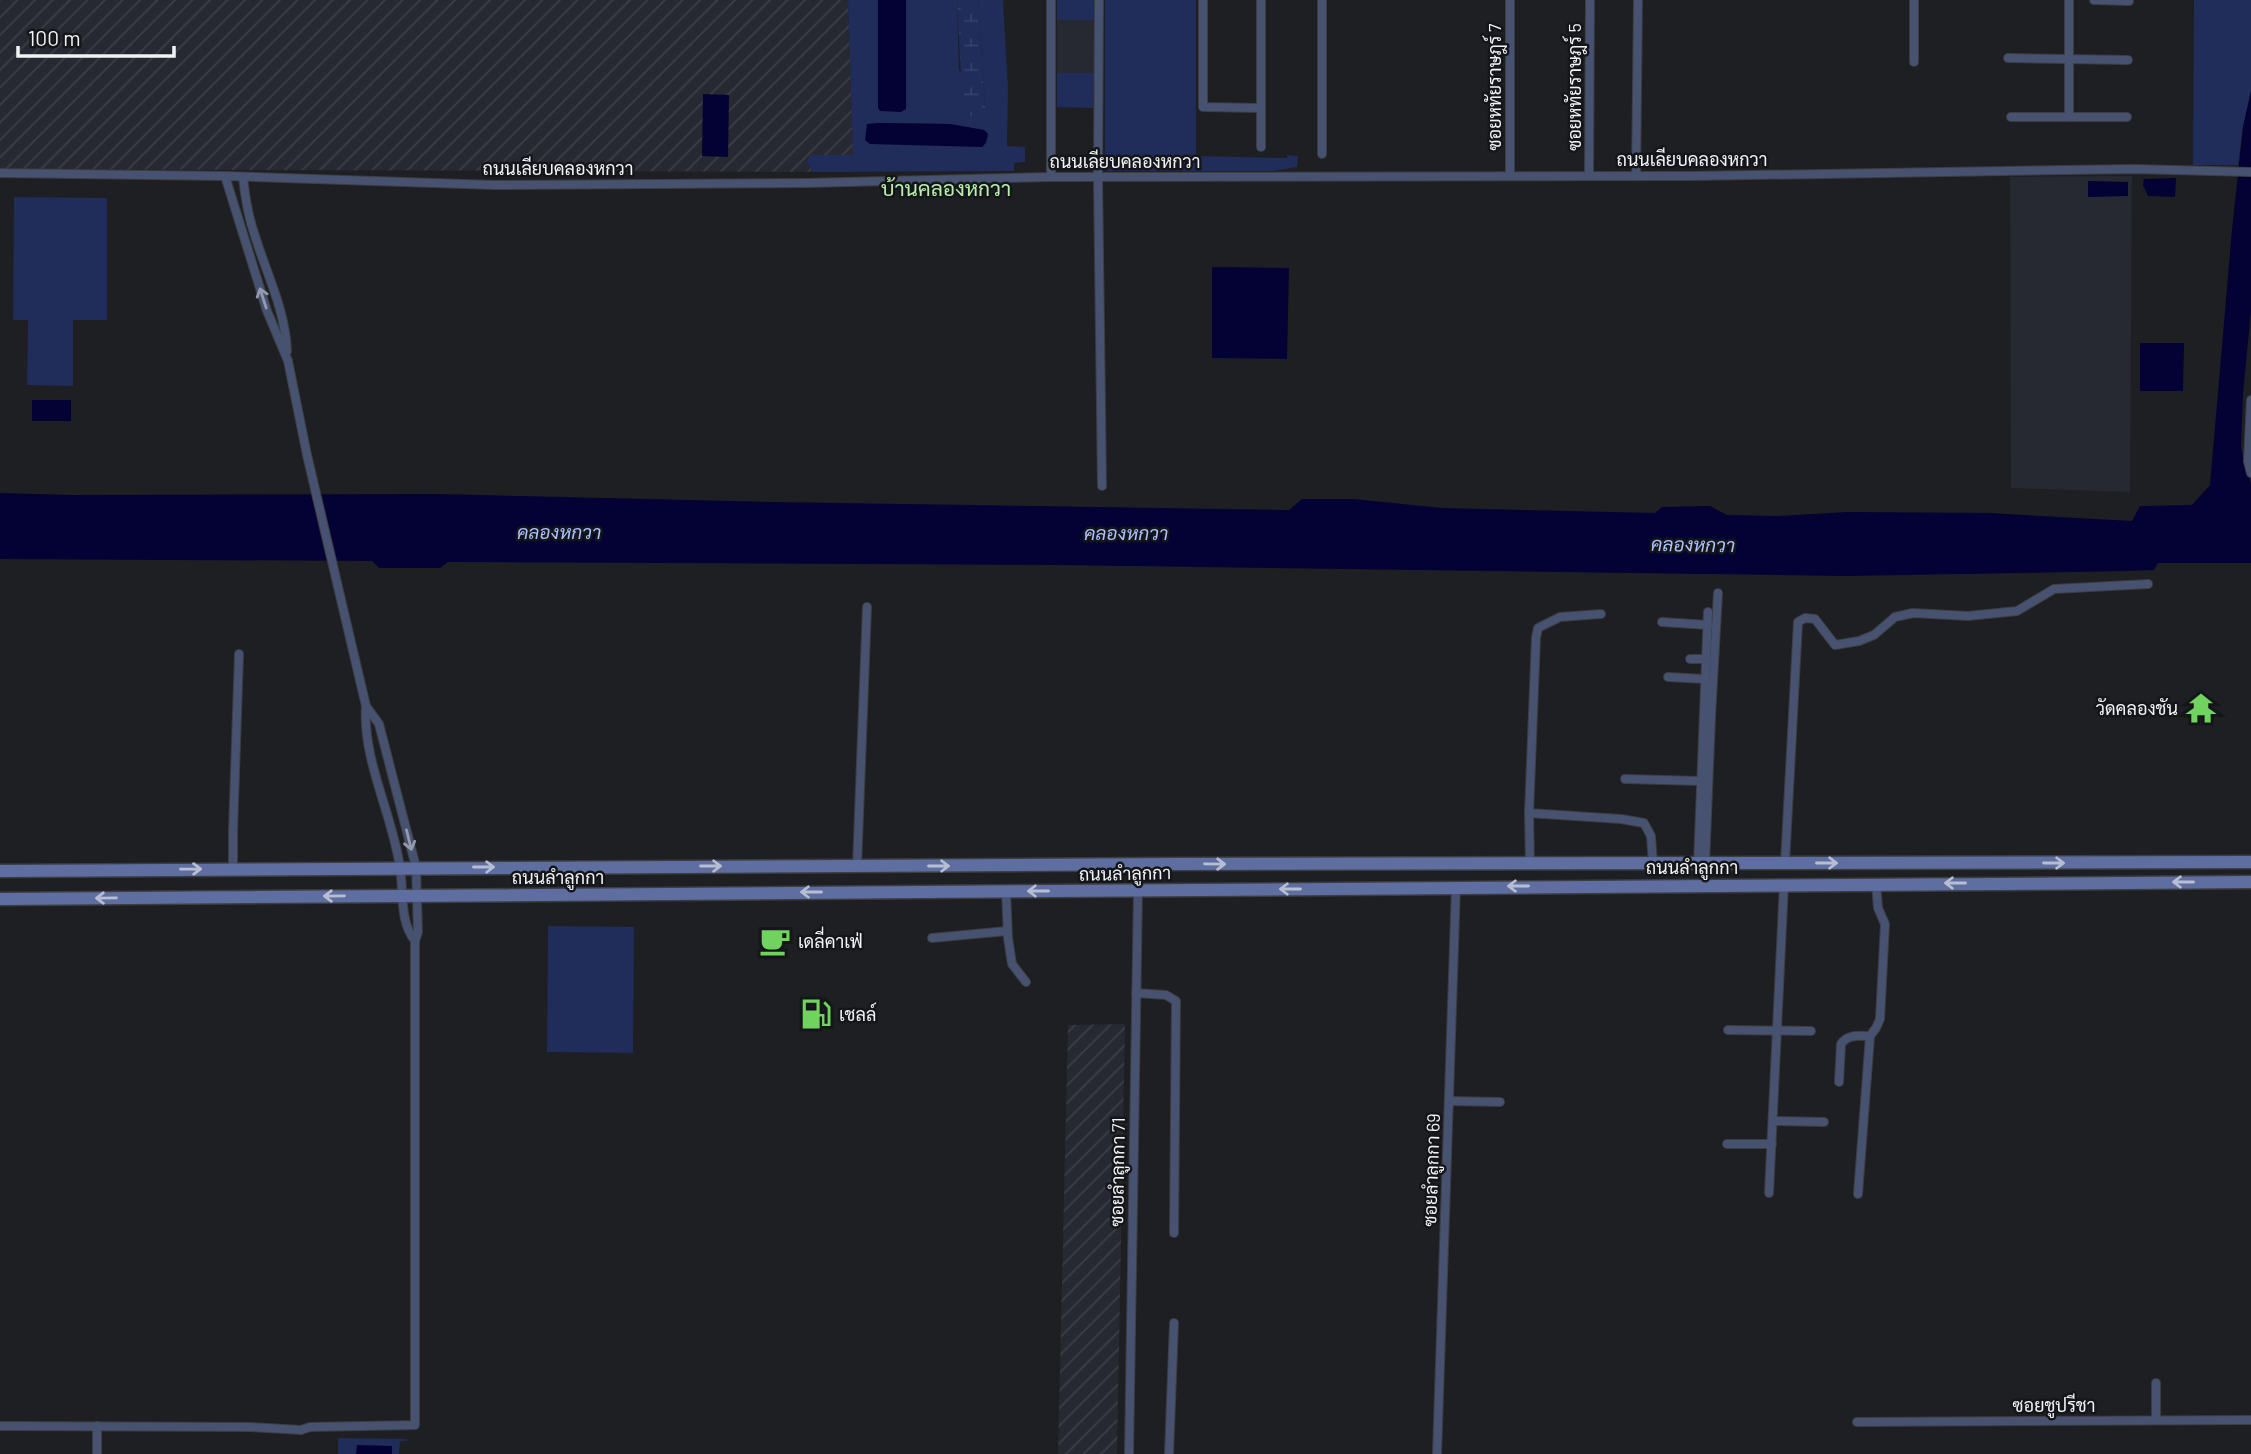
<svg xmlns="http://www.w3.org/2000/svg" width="2251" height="1454" font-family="Barlow,Sarabun,sans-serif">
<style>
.built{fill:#262932}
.industrial{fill:url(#industrial-furrows)}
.green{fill:#202c59;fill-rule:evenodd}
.wetland{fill:url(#wetland-marsh)}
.water{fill:#040234}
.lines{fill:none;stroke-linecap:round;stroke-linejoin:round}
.minor-casing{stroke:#3c3d41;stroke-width:10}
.secondary-casing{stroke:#3c3d41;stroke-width:15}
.minor{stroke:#475271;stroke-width:8}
.secondary{stroke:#5e6ea0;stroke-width:12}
.oneway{stroke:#949aad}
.oneway2{stroke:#b7bed4}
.labels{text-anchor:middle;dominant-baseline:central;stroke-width:5;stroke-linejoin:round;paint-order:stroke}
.street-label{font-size:18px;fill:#f2f3f6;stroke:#151619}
.poi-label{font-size:18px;fill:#f2f3f6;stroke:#151619;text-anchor:start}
.water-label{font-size:19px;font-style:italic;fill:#acc1fe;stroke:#151619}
.quarter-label{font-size:21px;fill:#b9eeaf;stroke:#151619}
</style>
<defs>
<pattern id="industrial-furrows" width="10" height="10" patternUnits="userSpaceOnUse" patternTransform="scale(1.75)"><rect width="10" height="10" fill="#262932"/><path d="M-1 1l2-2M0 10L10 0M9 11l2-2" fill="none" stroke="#3b3e46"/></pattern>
<pattern id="wetland-marsh" width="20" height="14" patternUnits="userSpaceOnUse" patternTransform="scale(1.75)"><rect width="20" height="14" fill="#202c59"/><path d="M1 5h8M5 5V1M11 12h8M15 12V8" fill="none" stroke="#364169"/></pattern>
</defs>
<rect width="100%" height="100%" fill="#1e1f23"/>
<g class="built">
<polygon points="1057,20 1095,20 1094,73 1057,73"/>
<polygon points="2132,176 2130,492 2011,488 2010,177"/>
</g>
<g class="industrial">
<polygon points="0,0 848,0 854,172 0,169"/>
<polygon points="1125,1024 1117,1454 1058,1454 1068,1025"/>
</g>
<g class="green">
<path d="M848 0H878V108H906V0H957L959 70 985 106 978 0H1003L1008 89 1007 146 1025 147V162L1014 163V171L813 172 807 162 810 155H853ZM878 123 950 124 984 130 988 134Z"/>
<rect x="1057" y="0" width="38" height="20"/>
<polygon points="1105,0 1196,0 1196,156 1287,158 1287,155 1298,156 1297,167 1273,171 1106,171 1105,168"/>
<polygon points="2194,0 2251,0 2251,91 2243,127 2238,165 2193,165"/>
<polygon points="1057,73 1094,73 1093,108 1057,107"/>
<polygon points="14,197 107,198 107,320 73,320 73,386 27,385 28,320 13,320"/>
<polygon points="548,926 634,927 633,1053 547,1052"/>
<polygon points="338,1438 407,1439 407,1441 400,1441 399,1454 338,1454"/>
</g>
<polygon class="wetland" points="957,0 978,0 985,106 984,113 980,117 963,114"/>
<g class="water">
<polygon points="878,0 906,0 906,109 901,112 880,111 878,108"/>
<polygon points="2251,91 2251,311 2243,394 2241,448 2251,484 2251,563 2158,563 2154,570 2127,571 1846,576 1059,565 448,562 440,568 379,568 372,561 0,559 0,493 73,495 438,494 773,502 1289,510 1302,499 1353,499 1442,508 1655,513 1662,507 1710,506 1727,515 1779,516 1847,512 1989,513 2132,521 2140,506 2192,505 2210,485 2232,230 2243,127"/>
<polygon points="703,94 729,95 728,157 702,156"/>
<polygon points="878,123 950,124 984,130 988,134 986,143 982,147 870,144 865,140 867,124"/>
<polygon points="2176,178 2175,197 2148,196 2143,185 2144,179"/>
<polygon points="2088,181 2128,182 2128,196 2088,197"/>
<polygon points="1212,267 1289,268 1287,359 1212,358"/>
<polygon points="2140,343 2184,343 2183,391 2140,391"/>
<rect x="32" y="400" width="39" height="21"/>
<polygon points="357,1445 392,1446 392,1454 356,1454"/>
</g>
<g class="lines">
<g class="minor-casing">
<g id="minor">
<polyline points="1051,0 1051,177"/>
<polyline points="1099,0 1098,178 1102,486"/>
<polyline points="1203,0 1203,107 1260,108"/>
<polyline points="1914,0 1914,62"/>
<polyline points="2094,0 2129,1"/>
<polyline points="2008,58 2128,60"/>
<polyline points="2011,117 2127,117"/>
<polyline points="2069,117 2069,0"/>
<polyline points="1261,147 1261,0"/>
<polyline points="1322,154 1322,0"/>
<polyline points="0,173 225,176 494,185 807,183 1051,177 1692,176 2134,169 2251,172"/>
<polyline points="1510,174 1510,0"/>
<polyline points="1589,175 1590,0"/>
<polyline points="1636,175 1638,0"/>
<path d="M225 176 267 311 288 361 307 455 366 706C362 760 393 815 400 868 404 892 399 921 415 941"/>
<path d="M243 177C245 197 248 216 255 236 267 275 285 309 287 351"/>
<polyline points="2251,400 2248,461 2251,473"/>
<polyline points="1601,614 1560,617 1538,628 1536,638 1529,813 1621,819 1644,823 1651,836 1653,864"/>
<polyline points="1662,622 1708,625"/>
<polyline points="1690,659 1706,659"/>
<polyline points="1668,677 1705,679"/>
<polyline points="1625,779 1701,781"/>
<polyline points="1529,813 1530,864"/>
<polyline points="1785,863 1798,622 1805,618 1815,619 1835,645 1859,641 1874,635 1895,617 1913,613 1968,616 2017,611 2054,589 2148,584"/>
<polyline points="1698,864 1708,612"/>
<polyline points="1705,864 1711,716 1718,593"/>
<polyline points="857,866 867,607"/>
<polyline points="233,869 233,832 239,654"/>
<polyline points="1006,891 1008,938 1012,964 1026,982"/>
<polyline points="932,938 1007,931"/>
<polyline points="1136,993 1166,995 1176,1001 1174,1233"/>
<polyline points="1728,1030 1811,1031"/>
<path d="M1839 1082 1841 1044C1848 1034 1859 1036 1870 1036"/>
<polyline points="1449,1101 1500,1102"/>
<polyline points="1773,1121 1824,1122"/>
<polyline points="1727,1144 1772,1144"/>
<polyline points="1769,1193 1784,884"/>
<polyline points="1858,1194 1870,1036 1876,1028 1880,1019 1885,924 1878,908 1876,884"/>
<polyline points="2156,1420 2156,1383"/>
<polyline points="1857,1422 2251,1420"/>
<polyline points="0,1426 250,1427 301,1430 310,1427 415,1425 415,941 418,932 416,867 379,724 366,706"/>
<polyline points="97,1454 97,1426"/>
<polyline points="1129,1454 1138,890"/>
<polyline points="1169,1454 1174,1323"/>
<polyline points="1437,1454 1456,886"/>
</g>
</g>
<g class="secondary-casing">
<g id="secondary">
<polyline points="0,871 1175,864 2251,862"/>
<polyline points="0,899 2251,882"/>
</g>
</g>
<use href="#minor" class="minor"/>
<use href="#secondary" class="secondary"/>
</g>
<defs><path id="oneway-shaft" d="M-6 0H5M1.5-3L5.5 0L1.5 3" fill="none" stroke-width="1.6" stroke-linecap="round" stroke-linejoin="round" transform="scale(1.75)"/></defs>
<g class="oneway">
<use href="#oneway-shaft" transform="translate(263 298) rotate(-108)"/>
<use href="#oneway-shaft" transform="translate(409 840) rotate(76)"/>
</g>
<g class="oneway2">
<use href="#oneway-shaft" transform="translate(1827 863)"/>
<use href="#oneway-shaft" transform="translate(2054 863)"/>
<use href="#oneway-shaft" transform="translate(1215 864) rotate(1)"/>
<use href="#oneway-shaft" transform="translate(711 866)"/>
<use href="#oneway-shaft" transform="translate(939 866)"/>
<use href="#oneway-shaft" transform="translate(484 867)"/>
<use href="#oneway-shaft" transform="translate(191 869) rotate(-1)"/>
<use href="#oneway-shaft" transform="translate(2183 882) rotate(180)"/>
<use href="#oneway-shaft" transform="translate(1955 883) rotate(180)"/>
<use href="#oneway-shaft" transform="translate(1518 886) rotate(180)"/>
<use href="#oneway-shaft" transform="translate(1290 889) rotate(180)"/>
<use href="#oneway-shaft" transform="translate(1038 891) rotate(180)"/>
<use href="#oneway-shaft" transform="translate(811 892) rotate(180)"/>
<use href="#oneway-shaft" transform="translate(334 896) rotate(179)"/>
<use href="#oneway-shaft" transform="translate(106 898) rotate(179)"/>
</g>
<defs>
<g id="temple-bare" transform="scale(2.415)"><path d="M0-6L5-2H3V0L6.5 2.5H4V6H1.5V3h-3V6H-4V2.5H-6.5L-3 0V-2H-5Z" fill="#70d35f" stroke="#151619" stroke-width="2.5" paint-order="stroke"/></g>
<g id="cafe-bare" transform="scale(2.415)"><path d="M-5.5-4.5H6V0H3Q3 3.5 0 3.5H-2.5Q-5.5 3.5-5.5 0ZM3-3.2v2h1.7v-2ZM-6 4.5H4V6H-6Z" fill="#70d35f" stroke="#151619" stroke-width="2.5" paint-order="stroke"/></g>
<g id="fuel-bare" transform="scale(2.415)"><path d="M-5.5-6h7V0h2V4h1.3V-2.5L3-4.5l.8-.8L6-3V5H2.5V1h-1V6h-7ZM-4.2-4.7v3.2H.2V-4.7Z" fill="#70d35f" stroke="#151619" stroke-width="2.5" paint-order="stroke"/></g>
</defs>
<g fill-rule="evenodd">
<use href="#temple-bare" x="2201" y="708"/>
<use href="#cafe-bare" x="775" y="941"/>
<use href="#fuel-bare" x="816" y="1014"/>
</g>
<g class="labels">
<g class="street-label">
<text transform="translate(1494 87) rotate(-90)">ซอยหทัยราษฎร์ 7</text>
<text transform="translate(1574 87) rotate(-90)">ซอยหทัยราษฎร์ 5</text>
<text x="1692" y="159">ถนนเลียบคลองหกวา</text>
<text x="1125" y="161">ถนนเลียบคลองหกวา</text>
<text x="558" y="168">ถนนเลียบคลองหกวา</text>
<text x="1692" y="867">ถนนลำลูกกา</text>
<text transform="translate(1125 873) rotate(-1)">ถนนลำลูกกา</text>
<text x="558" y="877">ถนนลำลูกกา</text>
<text transform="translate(1431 1170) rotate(-88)">ซอยลำลูกกา 69</text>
<text transform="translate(1117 1172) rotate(-89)">ซอยลำลูกกา 71</text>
<text x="2054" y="1405">ซอยชูปรีชา</text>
</g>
<g class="poi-label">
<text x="2178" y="708" text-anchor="end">วัดคลองชัน</text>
<text x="798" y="941">เดลี่คาเฟ่</text>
<text x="839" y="1014">เชลล์</text>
</g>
<g class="water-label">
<text x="559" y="531">คลองหกวา</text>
<text x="1126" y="532">คลองหกวา</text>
<text transform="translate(1693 544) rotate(1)">คลองหกวา</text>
</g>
<g class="quarter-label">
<text x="946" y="187">บ้านคลองหกวา</text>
</g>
</g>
<path d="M18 46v10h156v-10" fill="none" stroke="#f2f3f6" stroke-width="3.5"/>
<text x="28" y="46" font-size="21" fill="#f2f3f6" stroke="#151619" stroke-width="5" paint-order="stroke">100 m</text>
</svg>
